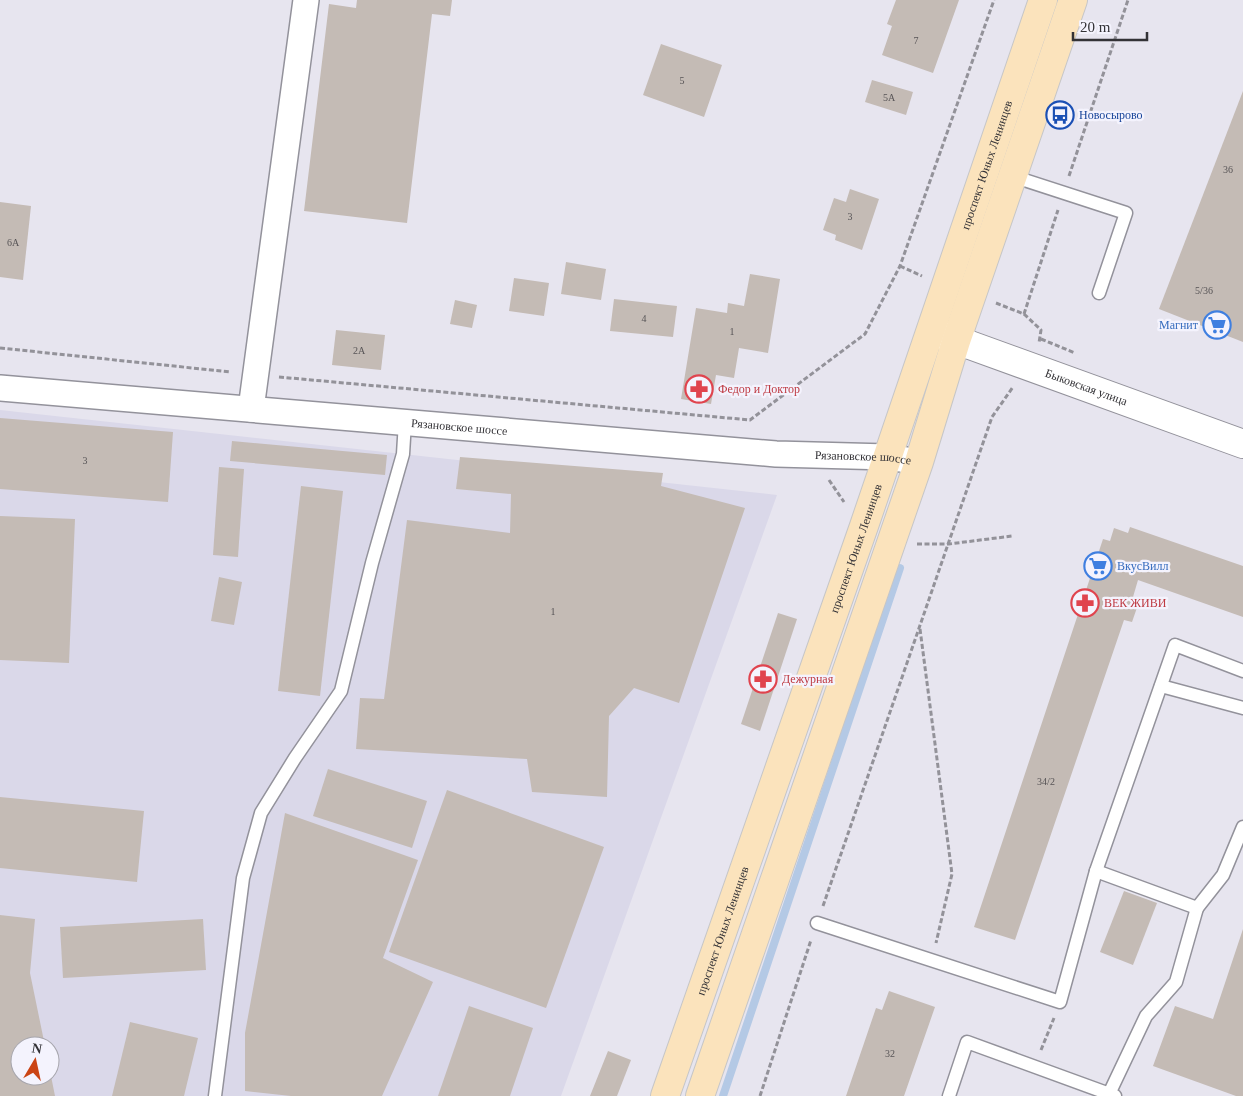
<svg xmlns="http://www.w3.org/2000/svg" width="1243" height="1096" font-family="Georgia,serif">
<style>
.built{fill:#dad8e9;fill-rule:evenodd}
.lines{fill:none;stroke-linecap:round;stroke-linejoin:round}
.stream{stroke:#b4c9e5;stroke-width:8}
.building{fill:#c4bbb5}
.lane-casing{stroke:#93929b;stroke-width:15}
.street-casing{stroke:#93929b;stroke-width:28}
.secondary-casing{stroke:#93929b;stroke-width:30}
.primary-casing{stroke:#c6c6c7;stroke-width:30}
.path{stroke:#939299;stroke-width:3;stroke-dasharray:5 2.5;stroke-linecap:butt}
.lane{stroke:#fff;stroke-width:12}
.street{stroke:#fff;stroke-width:25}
.secondary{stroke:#fff;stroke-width:28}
.primary{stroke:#fbe3bc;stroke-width:28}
.labels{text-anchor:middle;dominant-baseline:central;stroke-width:4.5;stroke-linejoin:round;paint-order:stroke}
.number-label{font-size:10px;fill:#575456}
.transit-label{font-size:12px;fill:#164399;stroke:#f4f3fd;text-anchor:start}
.street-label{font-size:12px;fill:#333236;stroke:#f4f3fd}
.shop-label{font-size:12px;fill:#366cbe;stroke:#f4f3fd;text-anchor:end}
.health-label{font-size:12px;fill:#be3a42;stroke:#f4f3fd;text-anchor:start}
</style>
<rect width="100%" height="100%" fill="#e7e5ef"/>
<path class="built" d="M0 410 777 495 561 1096H0ZM20 1046H50V1076H20Z"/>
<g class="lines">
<polyline class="stream" points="723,1096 900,568"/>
</g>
<g class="building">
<polygon points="357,0 452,0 450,16 432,14 407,223 304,211 329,4 356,8"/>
<polygon points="896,0 959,0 933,73 882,55 892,26 887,24"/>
<polygon points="661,44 722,65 704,117 643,95"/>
<polygon points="872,80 913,92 906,115 865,102"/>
<polygon points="1243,91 1243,342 1159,309"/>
<polygon points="850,189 879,199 862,250 835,240 836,235 823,230 834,198 846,202"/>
<polygon points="0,202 31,206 23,280 0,277"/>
<polygon points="566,262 606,269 601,300 561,294"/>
<polygon points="750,274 780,279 768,353 739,348 734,378 716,375 711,404 681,399 696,308 727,313 728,303 744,306"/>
<polygon points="514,278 549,283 544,316 509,311"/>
<polygon points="614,299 677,306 673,337 610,331"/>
<polygon points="455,300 477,305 472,328 450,324"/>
<polygon points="336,330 385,335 381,370 332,365"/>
<polygon points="0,418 173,432 168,502 0,489"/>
<polygon points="232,441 387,455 385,475 230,461"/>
<polygon points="460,457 663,473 661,486 745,508 679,703 634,688 609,716 607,797 532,792 527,759 356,749 360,698 384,699 407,520 510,533 511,494 456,489"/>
<polygon points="219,467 244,469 238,557 213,555"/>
<polygon points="301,486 343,491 320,696 278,691"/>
<polygon points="0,516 75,519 69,663 0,660"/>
<polygon points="1130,527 1243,566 1243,617 1138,580 1133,597 1140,599 1132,622 1124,620 1015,940 974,927 1103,539 1110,541 1114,528 1128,533"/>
<polygon points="219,577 242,582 234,625 211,621"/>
<polygon points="778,613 797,619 760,731 741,724"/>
<polygon points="328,769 427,801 412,848 313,816"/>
<polygon points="447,790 604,847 546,1008 389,952"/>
<polygon points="0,797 144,811 137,882 0,868"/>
<polygon points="285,813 418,860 383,958 433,982 382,1096 291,1096 245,1091 245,1033"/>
<polygon points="1124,891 1157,903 1133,965 1100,952"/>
<polygon points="0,915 35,919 30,973 45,1046 20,1046 20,1076 51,1076 55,1096 0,1096"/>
<polygon points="203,919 206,970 63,978 60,927"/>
<polygon points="1243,929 1243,1096 1236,1096 1153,1066 1175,1006 1213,1019"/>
<polygon points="889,991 935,1007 904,1096 846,1096 876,1008 882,1010"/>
<polygon points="469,1006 533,1028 510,1096 438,1096"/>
<polygon points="130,1022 198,1038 184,1096 112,1096"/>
<polygon points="608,1051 631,1060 617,1096 590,1096"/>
</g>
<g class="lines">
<g class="lane-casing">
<g id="lane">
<polyline points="1012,176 1126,213 1099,293"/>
<polyline points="1161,686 1243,708"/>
<polyline points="1096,871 1197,908 1223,875 1243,827"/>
<polyline points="817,923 1060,1002 1096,871 1175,645 1243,671"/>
<polyline points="1109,1094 1146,1016 1176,982 1197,908"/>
<polyline points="215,1096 243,878 261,813 295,758 341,691 372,563 403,454 405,422"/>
<polyline points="949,1096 967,1042 1115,1096"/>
</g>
</g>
<g class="street-casing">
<g id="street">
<path id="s1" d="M0 388 776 454 888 457 919 462"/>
<polyline points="251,409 306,0"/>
</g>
</g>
<g class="secondary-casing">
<g id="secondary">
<path id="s2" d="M934 332 1243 444"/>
</g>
</g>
<g class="primary-casing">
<g id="primary">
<path id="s3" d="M665 1096 864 526 1043 0"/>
<polyline points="700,1096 919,462 956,341 1073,0"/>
</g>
</g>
<g class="path">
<polyline points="1069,176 1128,0"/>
<polyline points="900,266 922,276"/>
<polyline points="996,303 1024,314 1058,210"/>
<polyline points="1024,314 1041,330 1039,343"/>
<polyline points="1041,339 1075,353"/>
<polyline points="0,348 231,372"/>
<polyline points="279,377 750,420 865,334 900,266 994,0"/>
<polyline points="829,480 844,502"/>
<polyline points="917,544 949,544 1012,536"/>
<polyline points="920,629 952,874 936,943"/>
<polyline points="823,906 992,417 1013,387"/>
<polyline points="1041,1050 1054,1018"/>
<polyline points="760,1096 811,940"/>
</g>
<use href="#lane" class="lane"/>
<use href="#street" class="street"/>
<use href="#secondary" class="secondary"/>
<use href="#primary" class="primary"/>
</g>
<defs>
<g id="bus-ring" transform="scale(1.4375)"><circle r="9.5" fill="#f4f3fd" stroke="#1a4fb4" stroke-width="1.5"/><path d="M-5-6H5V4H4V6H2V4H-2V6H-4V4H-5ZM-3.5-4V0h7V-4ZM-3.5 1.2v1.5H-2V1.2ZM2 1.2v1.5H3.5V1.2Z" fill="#1a4fb4"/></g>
<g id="supermarket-ring" transform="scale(1.4375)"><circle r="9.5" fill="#f4f3fd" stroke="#3f7fe0" stroke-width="1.5"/><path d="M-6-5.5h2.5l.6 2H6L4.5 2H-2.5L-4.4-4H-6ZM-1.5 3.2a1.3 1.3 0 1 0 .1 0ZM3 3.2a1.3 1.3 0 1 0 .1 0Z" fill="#3f7fe0"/></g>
<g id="pharmacy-ring" transform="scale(1.4375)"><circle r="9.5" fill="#f4f3fd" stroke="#e0444e" stroke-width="1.5"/><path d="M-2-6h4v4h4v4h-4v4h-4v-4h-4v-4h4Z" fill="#e0444e"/></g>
</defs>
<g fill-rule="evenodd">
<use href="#bus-ring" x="1060" y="115"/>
<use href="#supermarket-ring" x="1217" y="325"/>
<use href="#pharmacy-ring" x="699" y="389"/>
<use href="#supermarket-ring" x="1098" y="566"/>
<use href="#pharmacy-ring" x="1085" y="603"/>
<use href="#pharmacy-ring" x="763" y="679"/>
</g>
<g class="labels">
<g class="number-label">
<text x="916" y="40">7</text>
<text x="682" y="80">5</text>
<text x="889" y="97">5А</text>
<text x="1228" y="169">36</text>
<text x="850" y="216">3</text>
<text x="13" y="242">6А</text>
<text x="1204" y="290">5/36</text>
<text x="644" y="318">4</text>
<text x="732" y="331">1</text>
<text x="359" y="350">2А</text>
<text x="85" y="460">3</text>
<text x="553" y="611">1</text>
<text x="1046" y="781">34/2</text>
<text x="890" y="1053">32</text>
</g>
<g class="transit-label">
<text x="1079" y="115">Новосырово</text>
</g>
<g class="street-label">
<text stroke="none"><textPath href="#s3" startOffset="985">проспект Юных Ленинцев</textPath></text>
<text stroke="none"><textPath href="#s2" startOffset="162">Быковская улица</textPath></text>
<text stroke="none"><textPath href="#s1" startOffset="461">Рязановское шоссе</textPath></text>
<text stroke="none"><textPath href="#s1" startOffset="866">Рязановское шоссе</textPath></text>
<text stroke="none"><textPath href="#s3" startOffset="580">проспект Юных Ленинцев</textPath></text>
<text stroke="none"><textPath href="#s3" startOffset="175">проспект Юных Ленинцев</textPath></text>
</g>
<g class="shop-label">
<text x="1198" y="325">Магнит</text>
<text x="1117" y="566" text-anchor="start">ВкусВилл</text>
</g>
<g class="health-label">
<text x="718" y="389">Федор и Доктор</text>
<text x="1104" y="603">ВЕК ЖИВИ</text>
<text x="782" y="679">Дежурная</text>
</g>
</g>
<g transform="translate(35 1061) rotate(9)"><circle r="24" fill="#f4f3fd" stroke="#a7a6ad"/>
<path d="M0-4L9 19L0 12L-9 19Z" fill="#cb4414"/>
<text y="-8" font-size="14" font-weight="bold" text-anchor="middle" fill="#333236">N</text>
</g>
<path d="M1073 32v8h74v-8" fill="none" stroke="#333236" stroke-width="2.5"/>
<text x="1080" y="32" font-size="15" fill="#333236" stroke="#f4f3fd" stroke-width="4" paint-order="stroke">20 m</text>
</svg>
